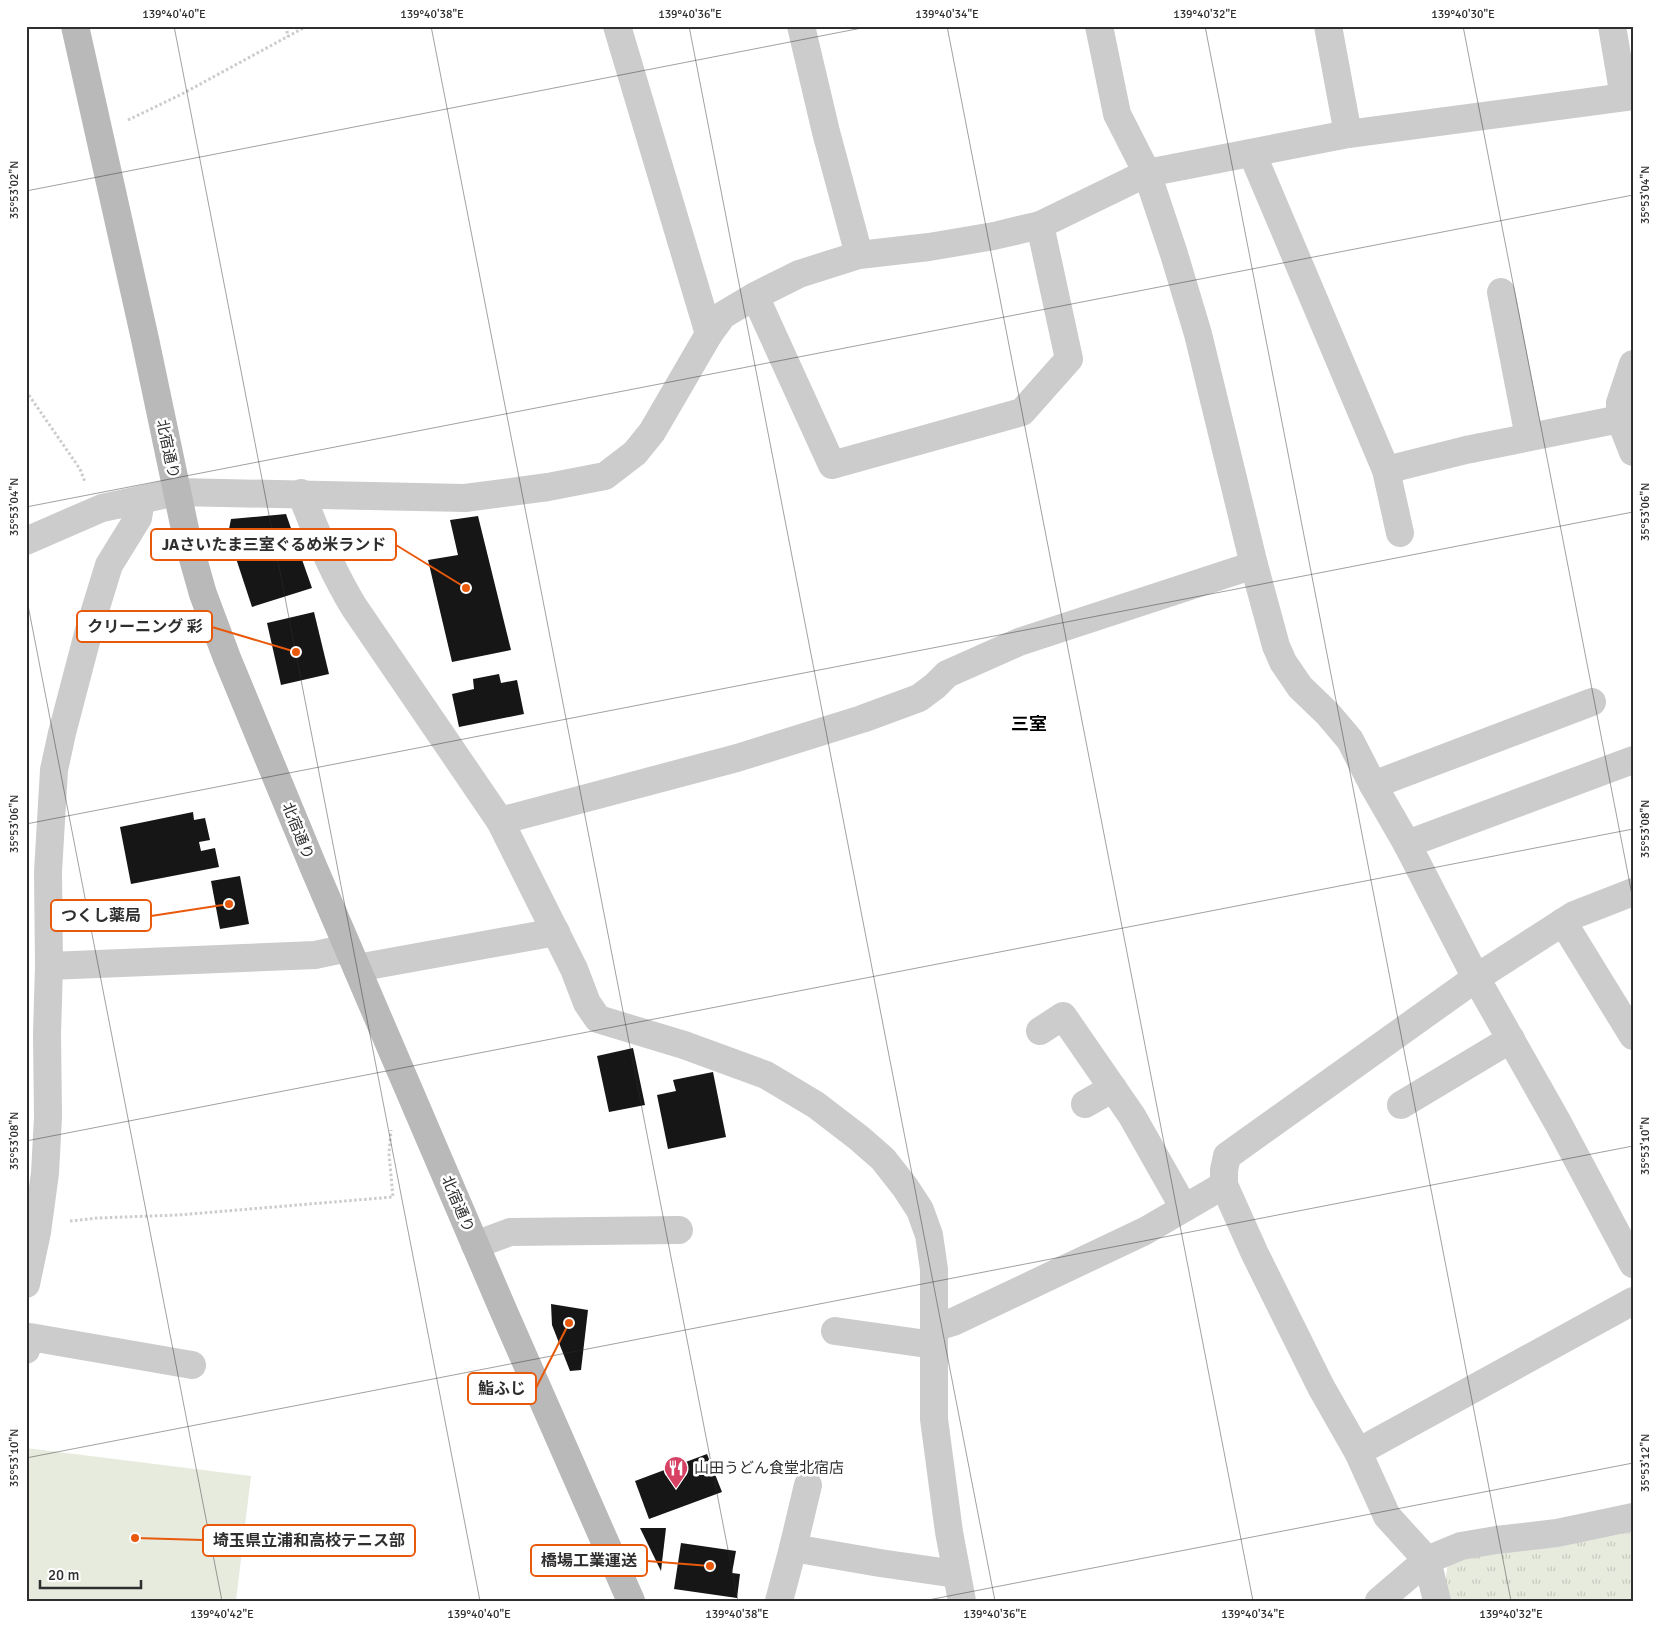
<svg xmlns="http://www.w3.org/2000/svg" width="1659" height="1627" font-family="Signika,'Noto Sans JP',sans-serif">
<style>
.grass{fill:url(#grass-tufts)}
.pitch{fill:#e7ebde}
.building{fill:#161616}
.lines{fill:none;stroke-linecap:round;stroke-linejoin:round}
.path{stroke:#ccc;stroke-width:3;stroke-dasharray:2.5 2.5;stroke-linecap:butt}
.street{stroke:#ccc;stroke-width:28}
.secondary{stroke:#b9b9b9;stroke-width:28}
.ticks{fill:none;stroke:#2f2f2f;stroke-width:1;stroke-opacity:0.45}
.labels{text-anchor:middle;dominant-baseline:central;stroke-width:5;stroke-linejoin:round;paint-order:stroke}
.street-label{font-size:15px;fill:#2f2f2f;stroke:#fff}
.poi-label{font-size:15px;fill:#2f2f2f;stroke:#fff;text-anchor:start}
.quarter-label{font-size:18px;font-weight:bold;fill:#000;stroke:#fff}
.leader{fill:none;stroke:#e8590c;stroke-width:2}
.callout-dot{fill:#e8590c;stroke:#fff;stroke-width:2}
.callout{fill:#fff;stroke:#e8590c;stroke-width:2}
.callout-label{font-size:16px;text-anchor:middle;font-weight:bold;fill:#2f2f2f}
.neatline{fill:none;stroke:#2f2f2f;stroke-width:2}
.ticks-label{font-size:12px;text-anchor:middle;fill:#2f2f2f}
</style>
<defs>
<pattern id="grass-tufts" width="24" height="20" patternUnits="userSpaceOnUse" patternTransform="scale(1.25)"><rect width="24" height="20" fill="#e7ebde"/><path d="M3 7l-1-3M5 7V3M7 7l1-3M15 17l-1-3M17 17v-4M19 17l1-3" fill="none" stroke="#c6cabf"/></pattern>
</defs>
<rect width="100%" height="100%" fill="#fff"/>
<polygon class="grass" points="1633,1531 1633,1601 1449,1601 1445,1582 1449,1556 1557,1547"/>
<polygon class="pitch" points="26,1448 251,1476 236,1601 26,1601"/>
<g class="building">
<polygon points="286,514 312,588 252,607 228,534 231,519"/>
<polygon points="478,516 511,650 452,662 428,560 458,555 450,520"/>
<polygon points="314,612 329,674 281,685 267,623"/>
<polygon points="499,674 501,683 517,680 524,714 459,727 452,694 474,689 473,679"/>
<polygon points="193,812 194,820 205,818 210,840 199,842 201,851 215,848 219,867 131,884 120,827"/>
<polygon points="240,876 249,924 220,929 211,881"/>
<polygon points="633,1048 645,1105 609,1112 597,1056"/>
<polygon points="713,1072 726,1137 668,1149 657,1095 676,1091 673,1080"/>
<polygon points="551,1304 588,1310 581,1370 570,1371 552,1325"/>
<polygon points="707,1454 722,1492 649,1519 635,1481"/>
<polygon points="640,1528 666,1528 661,1571"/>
<polygon points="681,1543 736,1551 732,1573 740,1574 737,1598 674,1589"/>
</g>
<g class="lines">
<g class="path">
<polyline points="286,26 288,37"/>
<polyline points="128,120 182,94 307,26"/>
<polyline points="26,391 80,469 85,482"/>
<polyline points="70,1221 98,1218 178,1215 393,1197 389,1154 391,1130"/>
</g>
<g class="street">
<polyline points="617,26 709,334"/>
<polyline points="801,26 826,132 859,255"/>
<polyline points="1099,26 1117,114 1147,173 1174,254 1198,334 1254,565 1276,646 1283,662 1300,687 1328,714 1350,740 1373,785"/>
<polyline points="1328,26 1348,134"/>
<polyline points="1612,26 1624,97"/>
<polyline points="1252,153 1386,470 1400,533"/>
<polyline points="1501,292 1529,437"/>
<polyline points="755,296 832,465 1022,412 1069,359 1040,225"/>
<polyline points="1633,364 1620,403 1620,419 1633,452"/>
<polyline points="1386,470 1466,450 1620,419"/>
<path d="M301 493C316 533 332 571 354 607L500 821 574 969 587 1003 598 1019 684 1045 766 1075 816 1105 859 1138 883 1159 905 1187 920 1210 929 1235 934 1269V1419L949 1532 962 1601"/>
<polyline points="26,541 102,508 177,492 465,498 548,487 605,476 635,453 652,432 709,334 723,315 755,296 799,274 859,255 929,247 994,236 1040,225 1147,173 1348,134 1633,96"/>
<polyline points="1592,702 1373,785 1407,844 1476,978 1558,1123 1633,1264"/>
<polyline points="500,821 737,758 862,719 919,698 935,686 947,674 1019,642 1254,565"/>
<polyline points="1407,844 1633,760"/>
<polyline points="1563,922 1633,1036"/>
<polyline points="49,966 315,955 348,948"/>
<polyline points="357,968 556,932"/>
<polyline points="1040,1031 1063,1016 1132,1116 1184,1208"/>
<polyline points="1085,1104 1113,1088"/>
<polyline points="1401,1105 1511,1039"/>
<polyline points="475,1245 510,1232 679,1230"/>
<polyline points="26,1284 37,1232 45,1173 48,1117 47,1034 49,966 48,872 54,770 62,733 89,630 109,565 138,518 141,500"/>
<polyline points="934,1328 953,1322 1145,1231 1224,1185"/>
<polyline points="835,1331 934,1345"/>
<polyline points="26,1350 30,1337 192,1365"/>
<polyline points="1358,1452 1633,1301"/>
<polyline points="793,1548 880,1563 956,1574"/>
<polyline points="779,1601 793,1548 808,1485"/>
<polyline points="1379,1601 1427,1560 1461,1546 1496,1540 1557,1533 1633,1517"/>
<polyline points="1437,1601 1427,1560 1387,1516 1358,1452 1321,1387 1255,1254 1224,1185 1224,1170 1227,1156 1476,978 1574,915 1633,892"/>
</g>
<polyline class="secondary" points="75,26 145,339 186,534 203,594 227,658 313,866 504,1312 631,1601"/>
</g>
<path class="ticks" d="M174 26 480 1601M431 26 738 1601M689 26 995 1601M947 26 1253 1601M1205 26 1511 1601M1463 26 1633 900M26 191 872 26M26 507 1633 195M26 595 222 1601M26 824 1633 512M26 1141 1633 829M26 1458 1633 1146M923 1601 1633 1463"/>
<defs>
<g id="restaurant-pin" transform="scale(1.25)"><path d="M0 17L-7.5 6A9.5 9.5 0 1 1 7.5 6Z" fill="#d74164" stroke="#fff"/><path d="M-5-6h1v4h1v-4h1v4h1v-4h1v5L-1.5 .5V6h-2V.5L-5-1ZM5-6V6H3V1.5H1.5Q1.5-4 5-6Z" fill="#fff"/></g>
</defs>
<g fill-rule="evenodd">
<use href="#restaurant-pin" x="676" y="1468"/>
</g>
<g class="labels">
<g class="street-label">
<text transform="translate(168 449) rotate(78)">北宿通り</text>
<text transform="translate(298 831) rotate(68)">北宿通り</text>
<text transform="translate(458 1204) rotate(67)">北宿通り</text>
</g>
<g class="poi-label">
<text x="694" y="1468">山田うどん食堂北宿店</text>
</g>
<g class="quarter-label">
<text x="1029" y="724">三室</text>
</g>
</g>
<path class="leader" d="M466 588L396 545M296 652L212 627M229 904L151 916M569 1323L536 1388M135 1538L203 1540M710 1566L647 1561"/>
<g class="callout-dot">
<circle cx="466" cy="588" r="5"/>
<circle cx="296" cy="652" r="5"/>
<circle cx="229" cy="904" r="5"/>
<circle cx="569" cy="1323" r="5"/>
<circle cx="135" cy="1538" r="5"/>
<circle cx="710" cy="1566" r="5"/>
</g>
<g class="callout">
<rect x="151" y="529" width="245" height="31" rx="5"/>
<rect x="77" y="611" width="135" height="31" rx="5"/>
<rect x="51" y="900" width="100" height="31" rx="5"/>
<rect x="468" y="1373" width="68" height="31" rx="5"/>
<rect x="203" y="1525" width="212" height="31" rx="5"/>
<rect x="531" y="1545" width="116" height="31" rx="5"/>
</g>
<g class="callout-label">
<text x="274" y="550">JAさいたま三室ぐるめ米ランド</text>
<text x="145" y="632">クリーニング 彩</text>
<text x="101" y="921">つくし薬局</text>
<text x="502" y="1394">鮨ふじ</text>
<text x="309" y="1546">埼玉県立浦和高校テニス部</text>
<text x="589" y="1566">橋場工業運送</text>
</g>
<rect width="1659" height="1627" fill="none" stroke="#ffffff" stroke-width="55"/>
<path d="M40 1580v8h101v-8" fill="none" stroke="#2f2f2f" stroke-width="2.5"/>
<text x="48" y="1580" font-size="15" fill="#2f2f2f" stroke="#ffffff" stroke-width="4" paint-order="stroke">20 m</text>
<rect x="28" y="28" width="1604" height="1572" class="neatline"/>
<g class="ticks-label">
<text x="174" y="18">139°40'40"E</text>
<text x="432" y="18">139°40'38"E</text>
<text x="690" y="18">139°40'36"E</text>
<text x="947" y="18">139°40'34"E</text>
<text x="1205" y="18">139°40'32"E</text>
<text x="1463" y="18">139°40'30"E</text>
<text transform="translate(14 190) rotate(-90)" y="4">35°53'02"N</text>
<text transform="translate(1645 195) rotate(-90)" y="4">35°53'04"N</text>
<text transform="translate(14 507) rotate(-90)" y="4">35°53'04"N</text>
<text transform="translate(1645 512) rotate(-90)" y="4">35°53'06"N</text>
<text transform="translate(14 824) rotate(-90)" y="4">35°53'06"N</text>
<text transform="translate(1645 829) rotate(-90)" y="4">35°53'08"N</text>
<text transform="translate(14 1141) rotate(-90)" y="4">35°53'08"N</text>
<text transform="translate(1645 1146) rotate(-90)" y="4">35°53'10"N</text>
<text transform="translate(14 1458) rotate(-90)" y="4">35°53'10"N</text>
<text transform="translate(1645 1463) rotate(-90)" y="4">35°53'12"N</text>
<text x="222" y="1618">139°40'42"E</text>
<text x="479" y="1618">139°40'40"E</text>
<text x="737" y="1618">139°40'38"E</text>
<text x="995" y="1618">139°40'36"E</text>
<text x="1253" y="1618">139°40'34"E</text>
<text x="1511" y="1618">139°40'32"E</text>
</g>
</svg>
